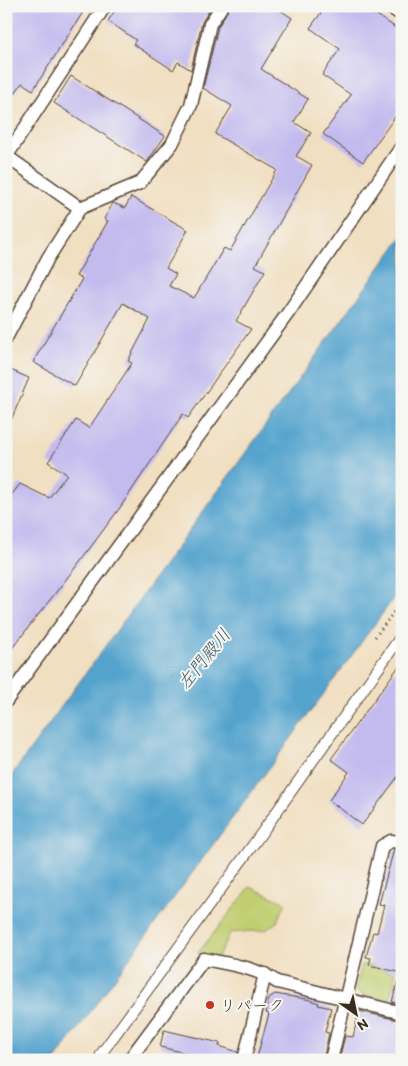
<svg xmlns="http://www.w3.org/2000/svg" width="408" height="1066" font-family="Itim,'Klee One',sans-serif">
<style>
.green{fill:#c0ce70;stroke:#7e7c47}
.water{fill:#52a3cd;stroke:#466676}
.building{fill:#c3bbee}
.lines{fill:none;stroke-linecap:round;stroke-linejoin:round}
.pedestrian-casing{stroke:#564536;stroke-width:12}
.minor-casing{stroke:#564536;stroke-width:15}
.path{stroke:#564536;stroke-width:3;stroke-dasharray:1 4;stroke-linecap:butt}
.pedestrian{stroke:#fff;stroke-width:10}
.minor{stroke:#fff;stroke-width:12}
.poi-dot{fill:#c8321e;stroke:#f6f6f2;stroke-width:2}
.labels{text-anchor:middle;dominant-baseline:central;stroke-width:4;stroke-linejoin:round;paint-order:stroke}
.poi-label{font-size:16px;fill:#3b2a1e;stroke:#f6f6f2;text-anchor:start}
.water-label{font-size:18px;font-style:italic;fill:#445a64;stroke:#f6f6f2}
</style>
<rect width="100%" height="100%" fill="#f6f6f2"/>
<filter id="ink" filterUnits="userSpaceOnUse"><feTurbulence type="fractalNoise" baseFrequency=".02" numOctaves="2"/><feDisplacementMap in="SourceGraphic" scale="10" xChannelSelector="R" yChannelSelector="G"/><feConvolveMatrix kernelMatrix="1 2 1 2 8 2 1 2 1" color-interpolation-filters="sRGB"/></filter>
<filter id="wash" filterUnits="userSpaceOnUse"><feTurbulence type="fractalNoise" baseFrequency=".0096" numOctaves="4" result="noise"/><feDisplacementMap in="SourceGraphic" scale="20" xChannelSelector="R" yChannelSelector="G"/><feGaussianBlur stdDeviation="1.12" result="paint"/><feColorMatrix in="noise" values="0 0 0 0 0 0 0 0 0 0 0 0 0 0 0 0 0 1.4 0 .05"/><feComposite in="paint" operator="in"/></filter>
<g filter="url(#wash)">
<rect width="100%" height="100%" fill="#f1dfc1"/>
<g class="green">
<polygon points="250,887 286,903 277,922 266,930 230,933 218,957 198,953"/>
<polygon points="362,964 396,973 389,1001 359,993 356,989"/>
</g>
<polygon class="water" points="402,237 402,587 55,1060 6,1060 6,783"/>
<g id="blocks">
<g class="building">
<polygon points="6,6 87,6 33,90 22,83 6,106"/>
<polygon points="118,6 212,6 202,22 191,70 178,62 173,70 133,44 136,40 108,21"/>
<polygon points="230,6 274,6 292,18 261,69 308,99 294,122 311,133 296,156 312,165 255,266 265,271 236,321 251,329 188,418 183,414 119,509 78,564 6,656 6,502 20,484 49,498 67,474 48,462 76,420 89,428 132,363 128,361 150,319 123,303 75,386 33,362 82,279 76,276 108,221 104,219 113,203 125,208 131,197 188,230 166,268 176,274 169,286 194,298 224,248 230,251 277,170 215,134 232,106 203,88 218,27"/>
<polygon points="326,6 360,6 373,15 374,13 402,32 402,107 363,162 323,134 351,95 322,75 340,49 310,28"/>
<polygon points="71,76 165,136 147,162 54,103"/>
<polygon points="6,368 29,378 6,432"/>
<polygon points="402,662 402,771 362,825 329,800 349,772 331,759"/>
<polygon points="394,849 402,850 402,973 369,965 371,958 366,957 373,932 377,933 384,905 379,904"/>
<polygon points="398,980 402,981 402,1005 392,1002"/>
<polygon points="275,994 306,999 319,1003 318,1005 331,1008 325,1032 329,1033 323,1060 268,1060 257,1057 269,1014 266,1013 269,998"/>
<polygon points="359,1011 402,1021 402,1060 339,1060 345,1036 353,1037"/>
<polygon points="164,1030 220,1043 219,1046 238,1052 236,1060 202,1060 203,1057 160,1047"/>
</g>
</g>
</g>
<g filter="url(#ink)">
<use href="#blocks" fill-opacity="0" stroke="#564536" stroke-width="1"/>
<g class="lines">
<g class="pedestrian-casing">
<polyline id="pedestrian" points="101,1060 101,1054 258,838 402,635"/>
</g>
<g class="minor-casing">
<g id="minor">
<polyline points="388,6 402,15"/>
<polyline points="6,156 80,208"/>
<polyline points="6,157 105,6"/>
<polyline points="6,338 48,258 80,208 140,183 172,144 191,105 210,24 222,6"/>
<polyline points="6,701 288,313 402,146"/>
<path d="M129 1060 204 959C229 964 255 967 277 982L402 1013"/>
<polyline points="244,1060 265,974"/>
<polyline points="331,1060 382,846 391,841 402,842"/>
</g>
</g>
<polyline class="path" points="375,637 402,601"/>
<use href="#pedestrian" class="pedestrian"/>
<use href="#minor" class="minor"/>
</g>
</g>
<circle class="poi-dot" cx="210" cy="1005" r="5"/>
<g class="labels">
<g class="poi-label">
<text x="220" y="1005">リパーク</text>
</g>
<g class="water-label">
<text transform="translate(204 659) rotate(-51)">左門殿川</text>
</g>
</g>
<rect width="408" height="1066" fill="none" stroke="#f6f6f2" stroke-width="25"/>
<g transform="translate(356 1014) rotate(147)" stroke="#f6f6f2" stroke-width="4" paint-order="stroke">
<path d="M0-4L9 19L0 12L-9 19Z" fill="#3b2a1e"/>
<text y="-8" font-size="14" font-weight="bold" text-anchor="middle" fill="#3b2a1e">N</text>
</g>
</svg>
